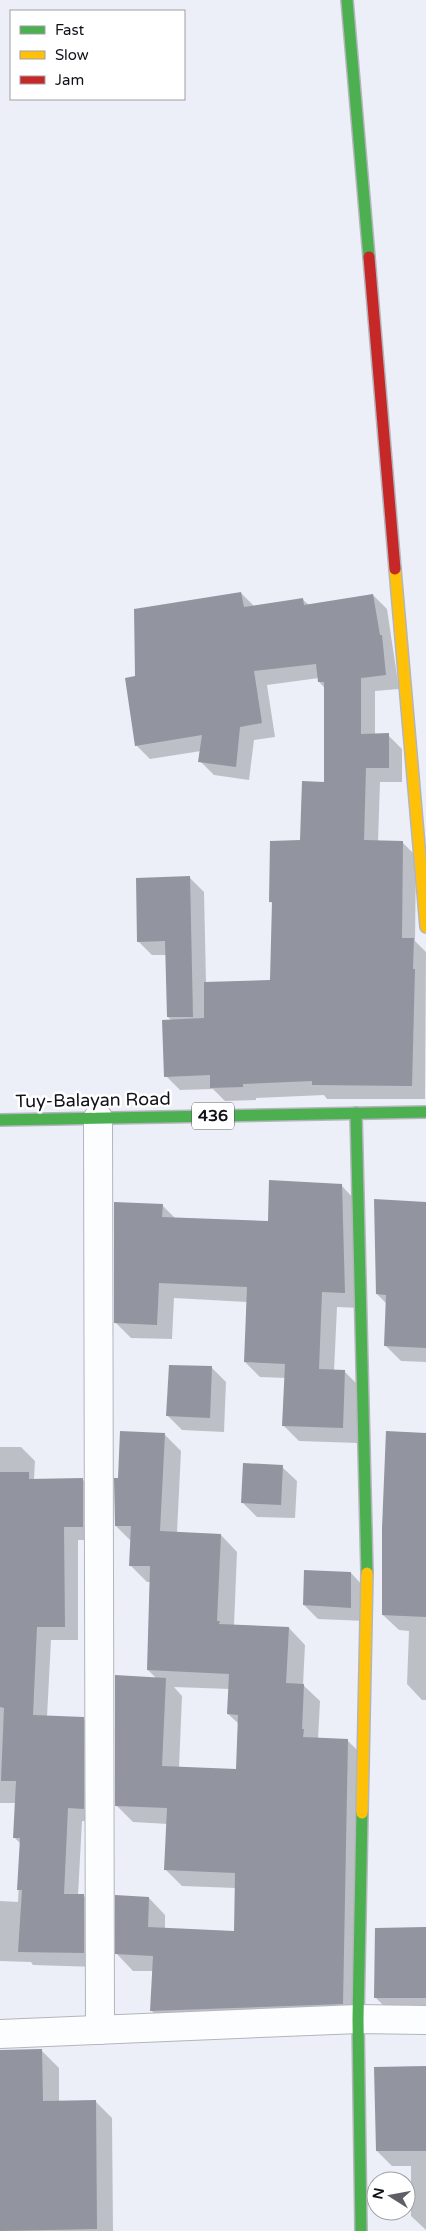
<svg xmlns="http://www.w3.org/2000/svg" width="426" height="2231" font-family="'Varela Round',sans-serif">
<style>
.shadow{fill:#0003;fill-rule:evenodd}
.building{fill:#92949f}
.lines{fill:none;stroke-linecap:round;stroke-linejoin:round}
.street-casing{stroke:#b3b5bc;stroke-width:30}
.fast-casing{stroke:#b3b5bc;stroke-width:14}
.slow-casing{stroke:#b3b5bc;stroke-width:14}
.jam-casing{stroke:#b3b5bc;stroke-width:14}
.street{stroke:#fcfdfe;stroke-width:28}
.fast{stroke:#4caf50;stroke-width:11}
.slow{stroke:#ffc107;stroke-width:11}
.jam{stroke:#c62828;stroke-width:11}
.labels{text-anchor:middle;dominant-baseline:central;stroke-width:5;stroke-linejoin:round;paint-order:stroke}
.shield{fill:#fff;stroke:#58595e;stroke-width:1}
.shield-label{font-size:16px;font-weight:bold;fill:#111219}
.street-label{font-size:18px;fill:#111219;stroke:#fff}
</style>
<rect width="100%" height="100%" fill="#edeff8"/>
<g class="shadow">
<polygon points="241,593 254,606 303,600 309,605 373,595 387,609 399,689 375,691 375,735 388,735 402,749 402,782 380,782 378,842 402,842 416,856 415,941 426,952 425,1099 327,1099 324,1095 256,1098 256,1100 225,1101 213,1089 180,1090 166,1076 172,1021 168,1017 167,955 152,955 138,941 190,878 204,892 206,983 272,981 273,904 270,901 302,842 325,783 325,688 319,682 319,678 267,685 275,737 254,740 249,780 214,775 200,761 201,751 150,759 136,745 136,677"/>
<polygon points="341,1185 356,1201 360,1308 337,1307 334,1371 345,1372 360,1387 358,1443 299,1441 283,1425 286,1378 260,1377 245,1362 247,1302 174,1298 172,1339 131,1338 115,1322 162,1205 176,1219 269,1222"/>
<polygon points="426,1203 426,1362 401,1361 385,1345 387,1304 377,1294"/>
<polygon points="211,1367 226,1382 224,1432 182,1430 168,1416"/>
<path d="M164 1434 181 1451 177 1533 221 1535 237 1552 234 1626 289 1628 305 1645 303 1685 320 1701 318 1739 347 1740 364 1757 359 2020 168 2027 152 2011 153 1971H133L117 1954 149 1898 165 1915V1929L235 1932 236 1888 182 1886 165 1869 168 1824 133 1822 116 1805 157 1679 148 1670 151 1582H147L130 1565 131 1541 116 1526 120 1479ZM174 1687 230 1689 228 1714 239 1724 237 1770 179 1768 182 1696Z"/>
<polygon points="426,1434 426,1700 422,1700 407,1684 409,1631 399,1630 383,1615"/>
<polygon points="0,1447 21,1447 35,1461 34,1479 83,1480 97,1493 97,1540 78,1540 78,1640 51,1640 47,1717 83,1718 97,1732 97,1822 82,1821 78,1895 84,1896 97,1910 98,1967 33,1965 31,1962 0,1961 0,1901 18,1902 21,1844 14,1837 16,1803 0,1803"/>
<polygon points="282,1467 297,1481 295,1518 257,1517 243,1503"/>
<polygon points="351,1573 365,1588 365,1621 318,1619 304,1605"/>
<polygon points="426,1919 426,2013 391,2013 375,1997 426,1929"/>
<polygon points="42,2051 59,2068 59,2102 95,2101 112,2118 113,2231 0,2231 0,2052"/>
<polygon points="426,2068 426,2230 411,2216 411,2166 392,2166 377,2151"/>
</g>
<g class="building">
<polygon points="241,592 244,607 303,598 304,605 373,594 380,635 382,635 386,675 361,678 361,734 389,733 389,768 366,768 364,840 403,841 402,938 414,938 413,969 415,969 412,1086 312,1085 312,1081 243,1084 243,1087 210,1088 210,1075 164,1077 162,1020 204,1018 204,982 270,980 272,902 269,902 270,841 300,840 302,781 324,782 324,682 318,682 316,664 254,671 262,723 240,727 236,767 198,762 202,735 135,746 125,678 135,676 134,609"/>
<polygon points="190,876 193,1017 167,1017 165,941 137,942 136,878"/>
<polygon points="269,1180 342,1184 345,1293 322,1292 319,1369 345,1370 343,1428 282,1426 285,1364 244,1362 247,1287 159,1283 157,1325 114,1323 114,1202 163,1204 162,1217 268,1221"/>
<polygon points="374,1199 426,1202 426,1348 384,1346 386,1295 376,1294"/>
<polygon points="169,1365 212,1366 210,1418 166,1416"/>
<polygon points="120,1431 165,1433 160,1531 221,1534 217,1621 220,1621 219,1624 289,1627 286,1683 304,1684 302,1729 304,1729 303,1737 348,1739 343,2004 150,2011 153,1956 115,1954 115,1895 149,1897 148,1927 234,1931 235,1873 164,1870 167,1808 115,1806 115,1675 166,1678 162,1766 236,1769 238,1715 227,1714 229,1674 147,1670 150,1566 129,1566 131,1526 115,1526 114,1478 118,1478"/>
<polygon points="386,1431 426,1433 426,1617 382,1615 382,1528"/>
<polygon points="243,1463 283,1465 281,1505 241,1503"/>
<polygon points="0,1472 29,1472 29,1479 83,1478 83,1527 64,1527 65,1627 37,1627 33,1715 84,1717 84,1809 68,1808 64,1894 84,1894 84,1953 18,1952 22,1890 17,1890 20,1838 13,1838 16,1781 1,1781 4,1708 0,1707"/>
<polygon points="304,1570 351,1572 351,1608 303,1605"/>
<polygon points="426,1927 426,1998 374,1998 375,1928"/>
<polygon points="42,2049 43,2101 96,2100 97,2229 0,2231 0,2050"/>
<polygon points="426,2066 426,2151 376,2151 374,2067"/>
</g>
<g class="lines">
<g class="street-casing">
<g id="street">
<polyline points="98,1118 100,2030"/>
<polyline points="0,2034 358,2019 426,2020"/>
</g>
</g>
<g class="fast-casing">
<g id="fast">
<polyline points="347,0 369,257"/>
<polyline points="356,1113 367,1573"/>
<polyline points="0,1120 426,1112"/>
<polyline points="361,2231 358,2019 362,1813"/>
</g>
</g>
<g class="slow-casing">
<g id="slow">
<polyline points="395,569 426,927"/>
<polyline points="362,1813 367,1573"/>
</g>
</g>
<g class="jam-casing">
<polyline id="jam" points="369,257 395,569"/>
</g>
<use href="#street" class="street"/>
<use href="#fast" class="fast"/>
<use href="#slow" class="slow"/>
<use href="#jam" class="jam"/>
</g>
<g class="labels">
<rect class="shield" x="192" y="1102.5" width="42" height="27" rx="4"/>
<g class="shield-label">
<text x="213" y="1116">436</text>
</g>
<g class="street-label">
<text transform="translate(93 1100) rotate(-1)">Tuy-Balayan Road</text>
</g>
</g>
<rect x="10" y="10" width="175" height="90" fill="#ffffff" stroke="#a0a0a3"/>
<rect x="20" y="26" width="25" height="8" fill="#4caf50" stroke="#a0a0a3"/>
<text x="55" y="35" font-size="15" fill="#111219">Fast</text>
<rect x="20" y="51" width="25" height="8" fill="#ffc107" stroke="#a0a0a3"/>
<text x="55" y="60" font-size="15" fill="#111219">Slow</text>
<rect x="20" y="76" width="25" height="8" fill="#c62828" stroke="#a0a0a3"/>
<text x="55" y="85" font-size="15" fill="#111219">Jam</text>
<g transform="translate(391 2196) rotate(281)"><circle r="24" fill="#ffffff" stroke="#a0a0a3"/>
<path d="M0-4L9 19L0 12L-9 19Z" fill="#5e5f67"/>
<text y="-8" font-size="14" font-weight="bold" text-anchor="middle" fill="#111219">N</text>
</g>
</svg>
